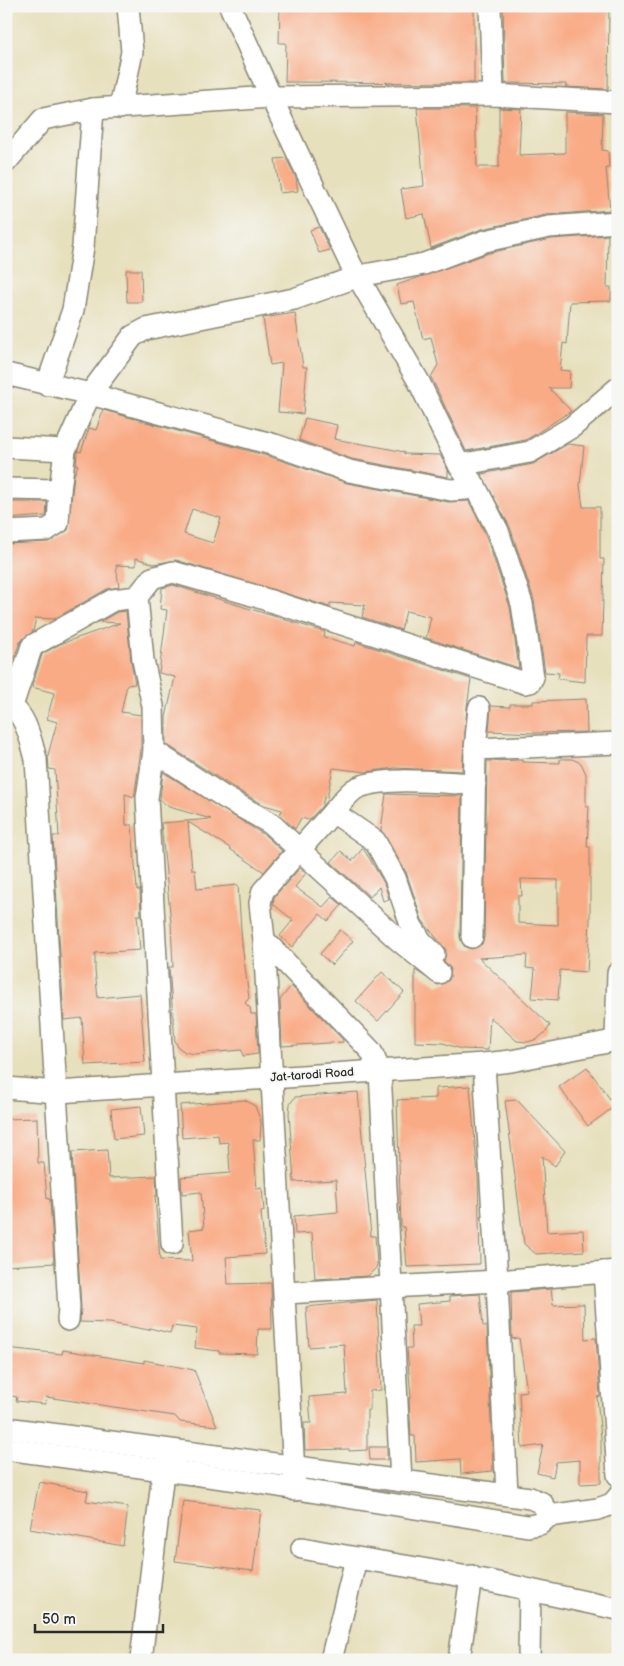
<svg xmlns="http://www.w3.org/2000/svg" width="624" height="1666" font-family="'Balsamiq Sans',sans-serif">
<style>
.building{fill:#f9ab86;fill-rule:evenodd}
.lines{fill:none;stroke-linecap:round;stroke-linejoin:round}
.minor-casing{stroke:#898674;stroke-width:24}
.minor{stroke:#fff;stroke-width:21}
.labels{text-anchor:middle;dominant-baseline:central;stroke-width:4;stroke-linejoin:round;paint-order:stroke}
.street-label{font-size:12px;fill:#2b2b2b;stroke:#f6f6f2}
</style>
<rect width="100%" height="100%" fill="#f6f6f2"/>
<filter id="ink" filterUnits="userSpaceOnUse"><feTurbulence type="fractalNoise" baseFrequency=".02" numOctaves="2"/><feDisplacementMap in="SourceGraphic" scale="10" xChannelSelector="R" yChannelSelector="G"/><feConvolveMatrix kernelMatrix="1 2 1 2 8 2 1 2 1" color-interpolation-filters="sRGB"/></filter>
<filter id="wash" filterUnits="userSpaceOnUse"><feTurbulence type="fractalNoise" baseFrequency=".0096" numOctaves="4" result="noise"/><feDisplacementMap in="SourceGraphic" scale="20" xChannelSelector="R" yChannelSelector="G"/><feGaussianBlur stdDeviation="1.12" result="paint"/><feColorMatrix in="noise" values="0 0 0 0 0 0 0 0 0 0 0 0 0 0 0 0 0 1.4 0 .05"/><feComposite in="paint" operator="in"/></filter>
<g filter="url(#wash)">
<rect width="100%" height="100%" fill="#e7e0bd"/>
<g id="blocks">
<g class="building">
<polygon points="280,6 474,6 474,83 285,82 286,43 279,43"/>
<polygon points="503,6 609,6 608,89 566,87 566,84 505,83"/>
<polygon points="417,108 475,108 477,167 499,167 499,108 521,109 519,155 565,153 565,112 603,114 602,150 608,151 609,168 606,168 610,210 546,215 482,229 431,248 424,214 406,218 401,189 424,186"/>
<polygon points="286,158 296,178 298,191 280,193 275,159"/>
<polygon points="319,227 330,250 319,253 310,230"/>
<polygon points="608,235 607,287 611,287 611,301 570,302 567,344 563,343 560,370 570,371 569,388 549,388 571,411 526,440 466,451 431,377 438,365 431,337 423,339 414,302 401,304 397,285 489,253 551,239"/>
<polygon points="126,270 141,270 142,302 127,302"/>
<polygon points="295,313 303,367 307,367 303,414 278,412 282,363 270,365 263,318"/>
<path d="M103 410 271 457 347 483 449 502 469 501 486 536 510 607 519 668 426 638 431 617 406 611 401 630 362 617 365 605 330 603V607L176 560 154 564 136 558V566L116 565 119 587 107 589 54 619 36 618 33 631 20 642 6 680V544L48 542 68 530 74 475 78 465H76L77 453 78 451 81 452 89 428 96 430ZM192 509 221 518 213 543 184 534Z"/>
<polygon points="305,418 337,425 334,439 385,448 404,452 404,454 440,455 448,470 448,477 352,459 299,440"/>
<polygon points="568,444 584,446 580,485 583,507 600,507 600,559 604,559 602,636 586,636 585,682 558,679 559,673 545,672 534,600 510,527 481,474 533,464"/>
<polygon points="6,502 47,502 46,516 6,519"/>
<polygon points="173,585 325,632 324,637 355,646 356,642 471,679 467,707 462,771 395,768 366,772 333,768 327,798 324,797 322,806 309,820 301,818 295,829 280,815 282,810 264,805 231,786 166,744 166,717 175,677 159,673 167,610 160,609 162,588"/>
<polygon points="126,611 131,661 135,684 127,685 121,712 141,715 141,750 135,792 134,797 125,794 126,825 132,825 137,890 140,890 141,915 137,915 140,950 95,953 95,970 98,998 140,994 145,1062 85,1065 82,1018 64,1020 53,836 59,836 55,770 49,769 48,755 57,722 47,719 54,693 32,687 42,654 60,644 120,623 100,622 117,612"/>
<polygon points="586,699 587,732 534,733 489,731 491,706 510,707 510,704 533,704 533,701"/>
<path d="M560 759H572L581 763 586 774V806H589L587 847H590V922L587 972 560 970 558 1000 532 998 535 969 526 968 527 955 479 958 550 1025 547 1031 537 1039 528 1042 517 1041 490 1017 488 1050 461 1049 443 1043 415 1042V970L438 985 449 980 451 969 444 961 446 950 422 920 406 872 381 830 386 794 462 796 460 937 465 947 472 949 482 944 484 937 487 761 522 760V762L560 763ZM521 879 558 880V925L518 923V896H522Z"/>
<polygon points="163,772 266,836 282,851 264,872 230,849 230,848 188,822 192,870 195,870 197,889 238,885 242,944 249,998 245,1003 250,1008 251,1014 256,1014 258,1054 243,1056 242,1050 194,1054 185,1052 178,1047 175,1041 169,967 173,967 171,923 161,823 211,819 169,807 160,800"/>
<polygon points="363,848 384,883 389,899 383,901 379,887 370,897 331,862 341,851 352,861"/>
<polygon points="300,868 306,873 295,887 323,907 332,897 342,905 328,921 320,914 292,947 280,936 293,920 273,904 274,897"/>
<polygon points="340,930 353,941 332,965 320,954"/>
<polygon points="382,972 404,992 378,1021 356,1001"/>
<polygon points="291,986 343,1040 343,1042 282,1046 280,1000"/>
<polygon points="587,1067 615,1106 588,1126 559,1087"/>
<polygon points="470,1086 478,1177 480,1264 407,1267 404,1227 401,1227 397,1100 436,1098 436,1088"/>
<polygon points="358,1092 371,1236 375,1236 377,1264 376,1268 368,1276 315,1279 312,1233 295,1234 294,1216 338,1212 336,1180 294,1182 289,1113 290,1104 295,1097"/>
<polygon points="245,1100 255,1106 261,1122 260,1140 253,1140 257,1189 262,1188 264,1211 261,1212 265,1254 226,1257 228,1284 271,1283 272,1329 258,1329 257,1354 219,1353 219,1351 195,1348 197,1329 172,1326 170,1333 149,1328 149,1330 110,1323 80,1322 81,1307 72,1152 107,1150 109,1178 156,1176 157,1196 155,1196 160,1260 192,1261 189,1230 204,1228 201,1192 182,1194 181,1177 230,1173 228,1142 219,1143 218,1135 182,1138 180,1105"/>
<polygon points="517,1100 565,1151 555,1166 542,1156 547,1232 583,1230 584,1251 536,1254 524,1244 505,1101"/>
<polygon points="141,1106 144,1136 114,1139 111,1109"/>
<polygon points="37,1118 38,1163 44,1163 47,1199 50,1199 54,1263 6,1266 6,1119"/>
<polygon points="551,1289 553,1305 584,1304 585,1339 596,1338 600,1396 597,1397 601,1438 601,1483 580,1484 580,1460 556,1462 553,1477 537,1473 543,1445 522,1448 519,1392 527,1391 519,1338 512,1339 511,1292"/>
<polygon points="480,1294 483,1326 487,1326 493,1471 461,1474 460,1459 416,1462 415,1436 411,1436 409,1398 411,1398 407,1348 412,1348 411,1326 419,1326 417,1304 450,1301 450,1296"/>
<polygon points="377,1300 381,1390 370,1391 370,1410 367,1410 367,1450 349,1451 349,1449 305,1450 304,1423 311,1423 309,1397 347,1394 344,1344 309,1347 306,1307"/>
<polygon points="6,1348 62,1354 63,1350 144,1363 144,1360 194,1370 217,1426 180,1422 175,1416 46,1397 45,1404 16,1401 17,1397 6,1395"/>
<polygon points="369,1447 387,1447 387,1460 370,1460"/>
<polygon points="39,1482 88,1491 86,1501 128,1507 123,1546 30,1529"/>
<polygon points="183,1501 261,1510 253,1571 175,1561"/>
</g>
</g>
</g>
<g filter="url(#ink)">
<use href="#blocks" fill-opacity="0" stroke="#898674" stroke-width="1"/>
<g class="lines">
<g class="minor-casing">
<g id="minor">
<polyline points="230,6 271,97 493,95"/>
<polyline points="490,6 493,95 618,102"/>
<polyline points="120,108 132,52 128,6"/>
<polyline points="6,162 43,119 93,109 271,97 351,265 419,382 459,465 475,486 498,531 522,604 533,677 530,682 525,683 249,594 173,572 152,578 137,597 143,660 153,706 154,751 147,798 172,1244"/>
<polyline points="6,374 90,394 275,445 349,471 451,490 466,489 475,486"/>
<polyline points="47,385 73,310 83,247 93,109"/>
<polyline points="6,447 65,450"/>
<polyline points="459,465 530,452 572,427 618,388"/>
<polyline points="6,489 60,490 65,450 90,394 133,336 146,329 294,299 359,276 424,264 485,241 549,227 618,222"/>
<polyline points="6,532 47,530 58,523 60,490"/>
<path d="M6 704C26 711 31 742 36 759L69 1308 68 1320"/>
<polyline points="12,706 32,646 113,600 137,597"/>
<polyline points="475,749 479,708"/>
<polyline points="154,751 224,797 270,823 396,938 439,973"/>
<path d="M333 812C340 805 347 794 355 789 379 775 445 783 475 784"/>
<polyline points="472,937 475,749 618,743"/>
<polyline points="264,940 260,903 263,891 333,812 375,841 395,878 411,925 421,941 434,954"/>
<polyline points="616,1040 618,973"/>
<polyline points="484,1064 497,1281 618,1271"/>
<polyline points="6,1088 58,1092 484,1064 511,1061 618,1040"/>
<polyline points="604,1272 618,1475"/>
<polyline points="285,1293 497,1281 507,1495"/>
<polyline points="6,1428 530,1498 542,1503 549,1516"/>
<polyline points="6,1449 253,1482 528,1526 540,1524 549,1516 598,1509 612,1504 618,1497"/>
<polyline points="295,1490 264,940 371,1051 380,1071 401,1481"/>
<path d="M302 1548C378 1563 455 1572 530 1590L529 1660"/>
<polyline points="530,1590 618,1609"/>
<polyline points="141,1660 163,1472 170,1461"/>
<polyline points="331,1660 356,1559"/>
<polyline points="459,1660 471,1576"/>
</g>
</g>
<use href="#minor" class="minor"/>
</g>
</g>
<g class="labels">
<g class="street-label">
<text transform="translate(312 1075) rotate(-4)">Jat-tarodi Road</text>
</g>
</g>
<rect width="624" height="1666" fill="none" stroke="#f6f6f2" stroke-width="25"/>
<path d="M35 1624v8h128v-8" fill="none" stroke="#2b2b2b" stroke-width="2.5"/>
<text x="42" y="1624" font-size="15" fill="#2b2b2b" stroke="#f6f6f2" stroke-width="4" paint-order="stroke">50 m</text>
</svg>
